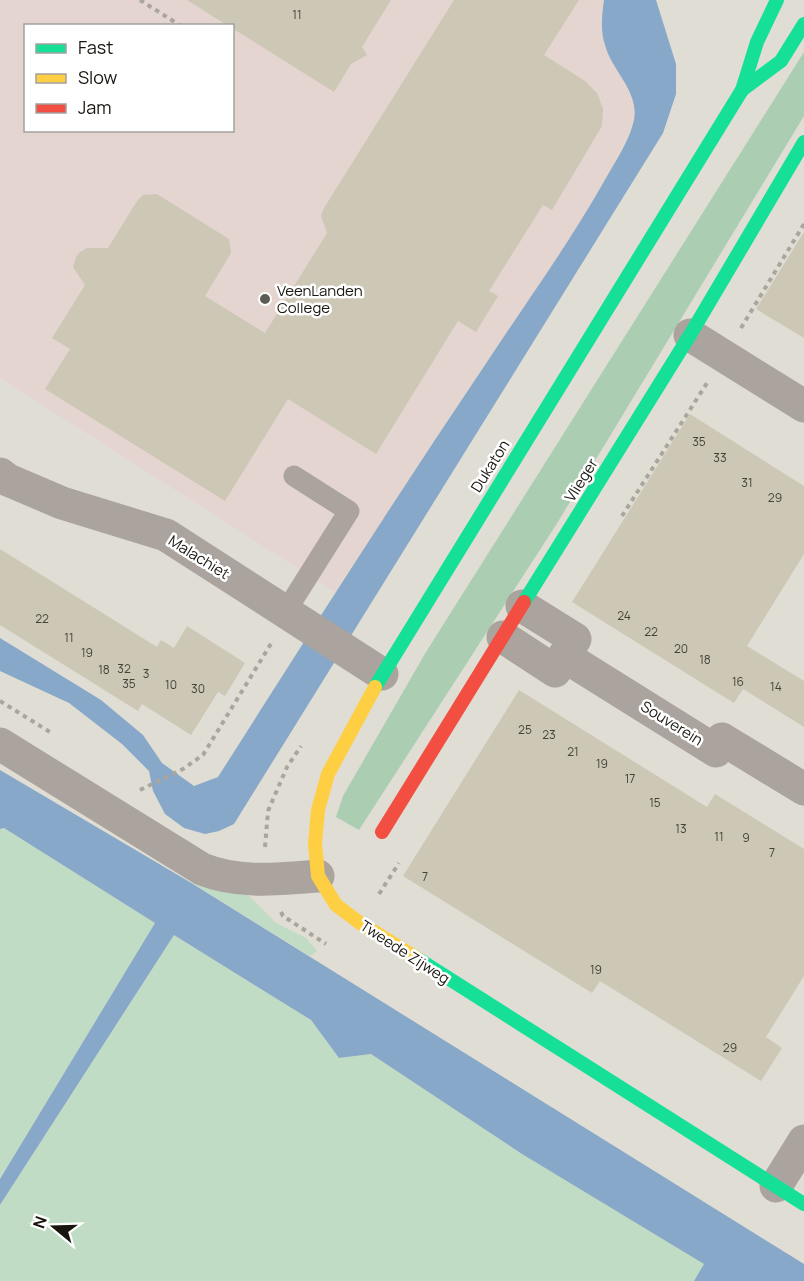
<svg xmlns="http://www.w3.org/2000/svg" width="804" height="1281" font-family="Manrope,sans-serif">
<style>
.education{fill:#e5d5d1;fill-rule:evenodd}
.green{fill:#c1dcc5}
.forest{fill:#abceb2}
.water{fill:#87a8c8}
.building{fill:#cdc7b6}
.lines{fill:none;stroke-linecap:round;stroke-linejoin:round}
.path{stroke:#aaa69e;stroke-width:4;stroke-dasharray:4.5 4.5;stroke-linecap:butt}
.lane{stroke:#aba39d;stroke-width:21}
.street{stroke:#aba39d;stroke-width:33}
.fast{stroke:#16e098;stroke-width:14}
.slow{stroke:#ffcf43;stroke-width:14}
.jam{stroke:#f24e42;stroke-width:14}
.poi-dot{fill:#5e5b54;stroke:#fff;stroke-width:2}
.labels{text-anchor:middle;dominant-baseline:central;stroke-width:5;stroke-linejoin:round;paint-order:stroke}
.number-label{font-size:12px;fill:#454239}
.poi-label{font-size:15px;fill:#18150f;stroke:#fff;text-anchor:start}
.street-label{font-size:15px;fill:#18150f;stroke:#fff}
</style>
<rect width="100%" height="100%" fill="#e0ddd4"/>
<path class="education" d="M0 0H604L601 23 605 46 628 86 635 108 633 125 615 162 577 229 483 368 335 592 0 378ZM26 26H232V130H26Z"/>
<g class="green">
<polygon points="4,828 155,923 0,1179 0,829"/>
<polygon points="188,881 248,895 276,923 306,938 317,951 310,956"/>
<polygon points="174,935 311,1020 339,1058 371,1054 522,1154 705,1264 694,1281 0,1281 0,1205"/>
</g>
<polygon class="forest" points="804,52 804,116 556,525 359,830 336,817 343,796 426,652"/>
<g class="water">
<path d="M604 0H656L676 64V94L663 133 234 824 219 831 205 834 184 828 165 814 153 791 149 771 122 744 69 703 0 671V638L101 700 143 735 162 763 194 786 218 777C305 640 392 503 483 368 523 307 566 248 602 185 612 167 628 143 633 124 642 93 612 72 605 45 600 30 602 15 604 0Z"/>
<polygon points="0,770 188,881 804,1264 804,1281 694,1281 704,1264 522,1154 371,1054 339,1058 311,1020 174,935 0,1205 0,1179 155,923 4,828 0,829"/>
</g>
<g class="building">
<polygon points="187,0 391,0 362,47 367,55 351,64 334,92 232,28 232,26 228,26"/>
<polygon points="454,0 579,0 544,55 585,81 597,93 603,109 602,126 552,210 543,205 489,291 498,296 476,332 458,321 376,454 288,399 225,501 45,389 70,349 52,338 85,285 73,267 76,257 80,252 87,248 108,248 137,201 143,195 157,194 229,239 231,253 205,296 265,333 327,233 321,216 324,208"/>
<polygon points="804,232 804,338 756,309"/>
<polygon points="690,414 804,486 804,554 747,646 804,681 804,727 743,689 734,703 572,602"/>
<polygon points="0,549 157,647 161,640 174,648 187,626 245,663 225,696 218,692 191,735 142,704 138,711 0,625"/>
<polygon points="519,690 707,807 715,794 804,849 804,976 766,1037 782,1048 761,1081 600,981 592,993 403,876"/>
</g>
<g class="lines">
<g class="path">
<polyline points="140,0 181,26"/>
<polyline points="741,328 804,224"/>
<polyline points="622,516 707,383"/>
<polyline points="0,701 50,732"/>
<polyline points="140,790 183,769 203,755 272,642"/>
<polyline points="265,847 268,811 287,767 301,746"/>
<polyline points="379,894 399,863"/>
<polyline points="281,912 283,916 326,944"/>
</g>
<polyline class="lane" points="286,611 349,511 294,476"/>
<g class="street">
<polyline points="690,335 804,406"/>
<polyline points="0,474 8,480 62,503 166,535 382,674"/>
<polyline points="503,637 555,671 575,639 522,606"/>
<polyline points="564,656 716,751 722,739 804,789"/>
<path d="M0 744 202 869C239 884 279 879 318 876"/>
<polyline points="776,1186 804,1141"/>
</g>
<g class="fast">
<polyline points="742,90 781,61 804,24"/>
<polyline points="524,602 690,335 804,142"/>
<polyline points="375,687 742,90 757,42 777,0"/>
<polyline points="418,959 804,1204"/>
</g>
<polyline class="slow" points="375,687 328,774 318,810 315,844 318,876 336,905 360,923 418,959"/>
<polyline class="jam" points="382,832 524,602"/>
</g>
<circle class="poi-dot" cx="265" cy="299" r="6"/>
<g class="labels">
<g class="number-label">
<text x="297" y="14">11</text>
<text x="699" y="441">35</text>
<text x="720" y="457">33</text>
<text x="747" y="482">31</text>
<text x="775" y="497">29</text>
<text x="624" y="615">24</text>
<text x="42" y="618">22</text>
<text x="651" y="631">22</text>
<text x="69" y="637">11</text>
<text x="681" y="648">20</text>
<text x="87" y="652">19</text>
<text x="705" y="659">18</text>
<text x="124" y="668">32</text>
<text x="104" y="669">18</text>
<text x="146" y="673">3</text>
<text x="738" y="681">16</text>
<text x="129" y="683">35</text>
<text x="171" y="684">10</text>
<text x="776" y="686">14</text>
<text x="198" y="688">30</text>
<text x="525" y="729">25</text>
<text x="549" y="734">23</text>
<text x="573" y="751">21</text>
<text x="602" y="763">19</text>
<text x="630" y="778">17</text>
<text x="655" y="802">15</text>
<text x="681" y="828">13</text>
<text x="719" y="836">11</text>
<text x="746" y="837">9</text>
<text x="772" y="852">7</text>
<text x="425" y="876">7</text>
<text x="596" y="969">19</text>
<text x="730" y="1047">29</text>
</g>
<g class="poi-label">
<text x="277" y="290">VeenLanden<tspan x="277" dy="17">College</tspan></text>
</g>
<g class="street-label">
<text transform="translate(490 466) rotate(-58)">Dukaton</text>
<text transform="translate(581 480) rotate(-58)">Vlieger</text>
<text transform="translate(199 557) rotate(32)">Malachiet</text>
<text transform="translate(672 723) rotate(32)">Souverein</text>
<text transform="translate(405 952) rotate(33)">Tweede Zijweg</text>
</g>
</g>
<rect x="24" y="24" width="210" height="108" fill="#ffffff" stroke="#a3a19f" stroke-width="1.5"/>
<rect x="36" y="44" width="30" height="9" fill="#16e098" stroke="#a3a19f" stroke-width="1.5"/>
<text x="78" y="54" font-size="18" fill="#18150f">Fast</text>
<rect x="36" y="74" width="30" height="9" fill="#ffcf43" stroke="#a3a19f" stroke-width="1.5"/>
<text x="78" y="84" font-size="18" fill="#18150f">Slow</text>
<rect x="36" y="104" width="30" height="9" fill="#f24e42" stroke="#a3a19f" stroke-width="1.5"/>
<text x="78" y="114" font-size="18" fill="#18150f">Jam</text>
<g transform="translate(54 1227) rotate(289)" stroke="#ffffff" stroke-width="4.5" paint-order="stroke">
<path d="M0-4.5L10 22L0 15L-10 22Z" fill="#18150f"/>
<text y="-9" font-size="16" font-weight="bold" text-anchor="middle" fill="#18150f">N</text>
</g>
</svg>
